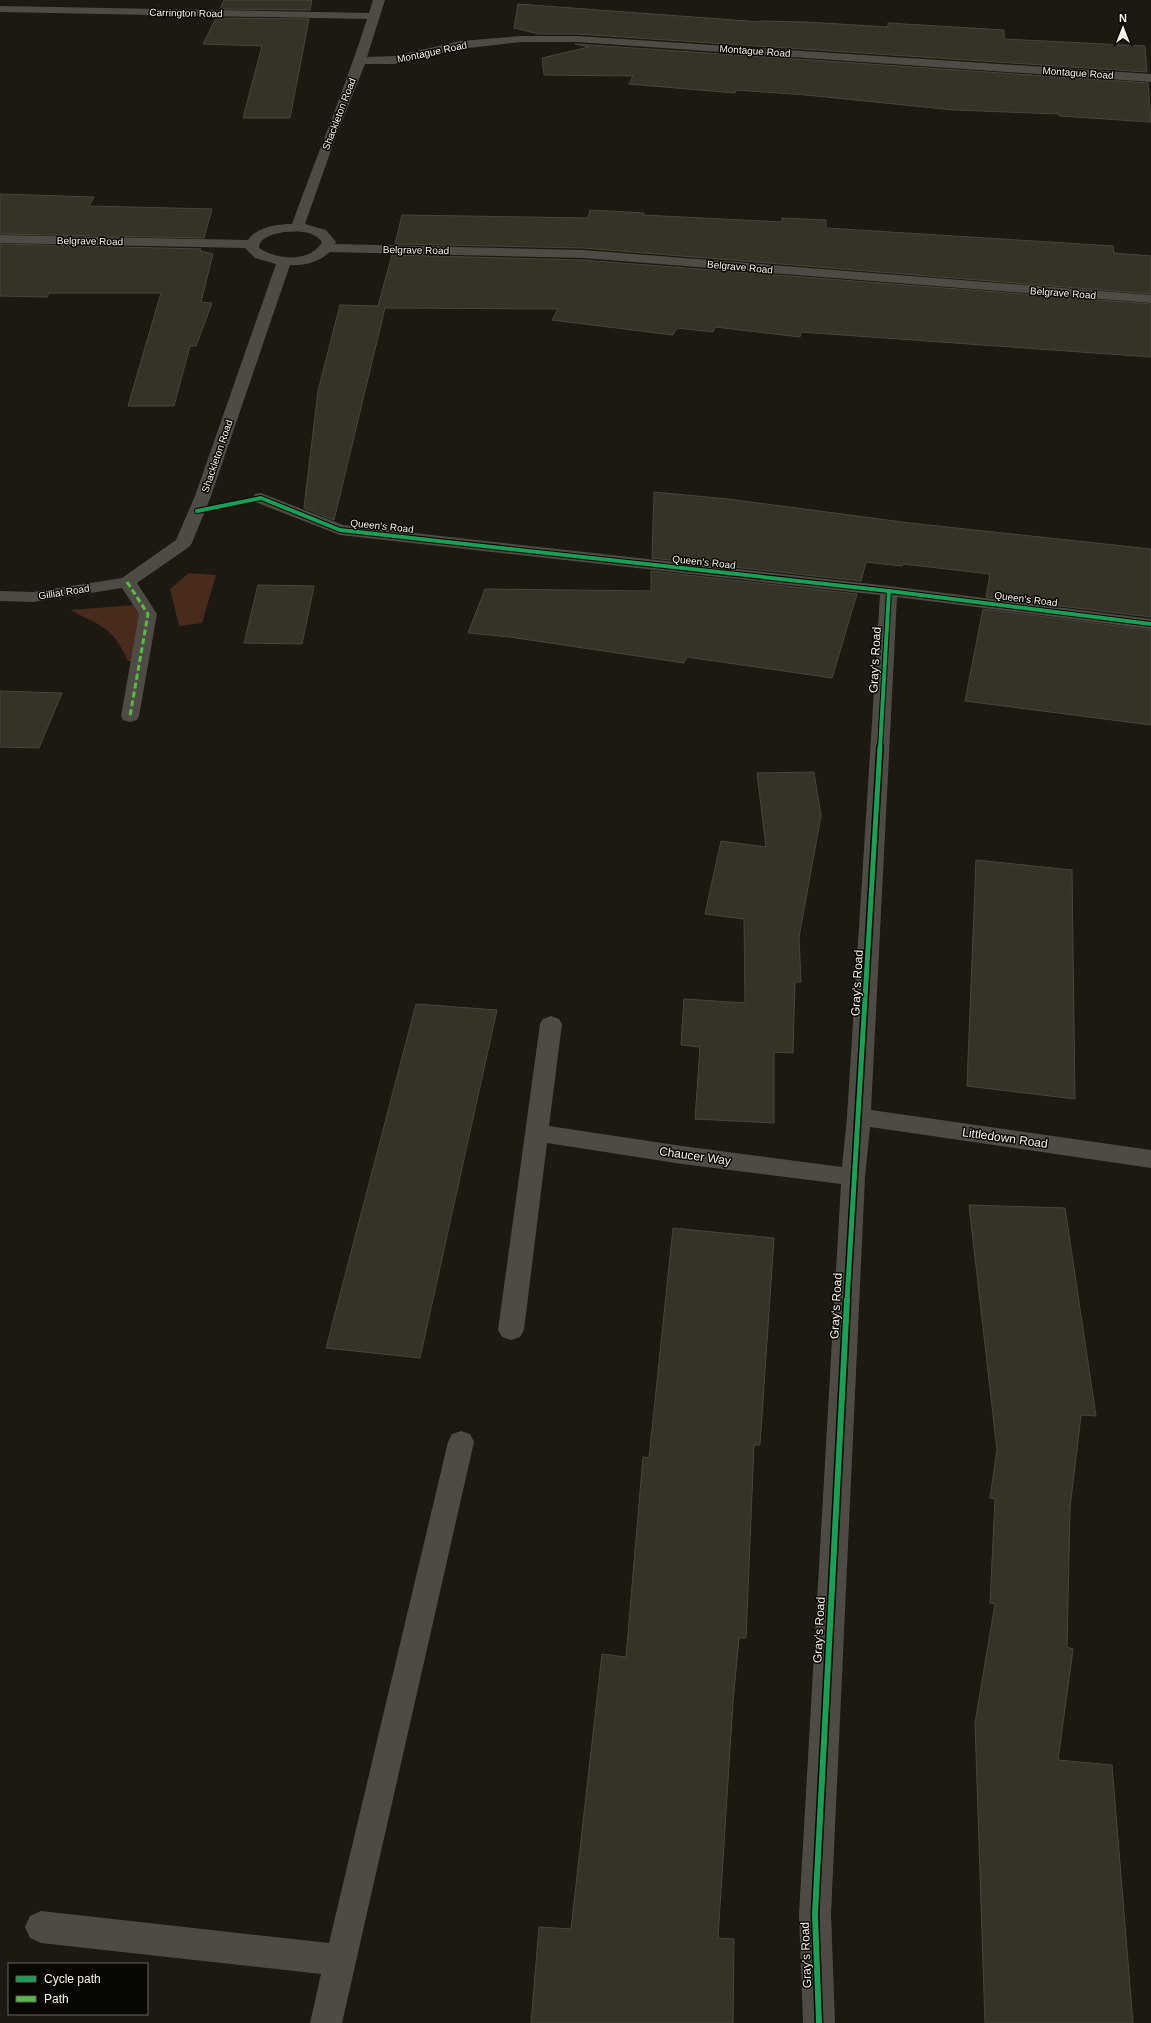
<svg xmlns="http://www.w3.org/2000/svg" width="1151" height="2023" font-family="Helvetica,sans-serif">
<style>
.green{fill:#482b1d}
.building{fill:#343326;stroke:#47463f}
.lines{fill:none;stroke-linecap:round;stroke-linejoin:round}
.minor{fill:#4e4b45;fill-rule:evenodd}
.quiet{stroke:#58b947;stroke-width:3;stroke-dasharray:6 3;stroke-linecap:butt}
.cycleway-far2-casing{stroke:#090702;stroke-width:6}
.cycleway-far1-casing{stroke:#090702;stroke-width:8}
.cycleway-casing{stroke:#090702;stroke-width:9}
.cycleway-far2{stroke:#1a9f57;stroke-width:4}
.cycleway-far1{stroke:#1a9f57;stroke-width:5}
.cycleway{stroke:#1a9f57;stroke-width:6}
.labels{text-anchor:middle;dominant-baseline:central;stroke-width:3;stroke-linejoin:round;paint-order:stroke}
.far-street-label{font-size:10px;fill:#f6f3e8;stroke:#090702}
.street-label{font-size:12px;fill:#f6f3e8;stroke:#090702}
</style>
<rect width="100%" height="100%" fill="#1c1910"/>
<g class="green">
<polygon points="189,573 216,575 202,623 179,626 170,589"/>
<path d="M135 605 143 608 147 661H128C113 627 101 626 70 610Z"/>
</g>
<g class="building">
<polygon points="224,0 312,0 310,10 220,9"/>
<polygon points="518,4 761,22 761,21 806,22 888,27 888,23 1004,30 1004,39 1145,46 1147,72 577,34 539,34 514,28"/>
<polygon points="216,18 309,19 290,118 243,118 262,46 203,44"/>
<polygon points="575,44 1148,83 1151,122 1059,116 1059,114 954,110 806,95 736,90 735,93 629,84 633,76 544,75 542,58 589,47"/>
<polygon points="0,194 94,197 89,206 212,209 204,238 0,234"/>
<polygon points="590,210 644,213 643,215 782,222 782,218 826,220 826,228 1113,246 1114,253 1151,256 1151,294 583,248 395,244 402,215 588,218"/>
<polygon points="0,244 201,249 200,251 213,254 201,302 212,303 196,346 190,346 174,406 128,406 161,293 49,293 47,297 0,296"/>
<polygon points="392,255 583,260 1151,304 1151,357 801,332 800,337 715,327 713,332 677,328 673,335 552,320 558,309 385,308 334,520 304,508 318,391 340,305 378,306"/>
<polygon points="654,492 728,499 910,523 1151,549 1151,617 986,597 990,574 903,564 902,566 866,562 861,581 652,558"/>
<polygon points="651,571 857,594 832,678 687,657 684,663 510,637 468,633 485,589 651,591"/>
<polygon points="258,585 314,586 302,644 244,643"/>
<polygon points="983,609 1151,630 1151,725 965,701"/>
<polygon points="0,691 62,693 39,748 0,747"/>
<polygon points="814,772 821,816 799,937 801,982 795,982 793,1053 774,1052 774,1123 695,1119 700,1047 681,1045 684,999 745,1003 744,919 705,914 721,841 766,847 757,773"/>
<polygon points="976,860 1072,870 1075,1099 967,1086"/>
<polygon points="416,1004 497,1010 420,1358 326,1348"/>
<polygon points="969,1205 1065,1208 1096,1416 1081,1415 1070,1508 1067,1647 1073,1649 1058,1760 1112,1765 1133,2023 985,2023 975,1723 995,1604 990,1603 995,1499 990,1498 997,1450"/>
<polygon points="673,1228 774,1238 760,1445 754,1445 746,1638 739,1638 733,1702 718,1938 734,1939 733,2023 531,2023 539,1927 571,1929 602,1654 626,1657 643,1457 649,1458"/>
</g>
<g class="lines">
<g class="minor">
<path d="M373 0H385L367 57 395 56 460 41 521 36H577L1151 74V82L577 42H521L460 49 395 64H365L336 136 305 224 326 230 336 242 335 244 583 250 1151 295V303L583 258 330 252C319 262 304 266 290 265L211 496 192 543 189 547 137 583 157 614 139 716 137 720 130 722 123 720 121 716 139 614 122 588 33 602 0 601V591L33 592 122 578 176 540 195 496 276 264 255 258 245 248 0 243V235L248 240C257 227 277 224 292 224 317 155 345 88 367 19L0 12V6L369 13ZM284 232C298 231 313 230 322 242 310 263 277 260 259 248 260 236 275 234 284 232Z"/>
<polygon points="261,493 343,525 889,586 1151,619 1151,629 897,597 871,1110 1151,1150 1151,1168 870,1127 865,1177 831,1914 835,2023 803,2023 799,1914 841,1184 682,1164 547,1143 524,1330 520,1337 511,1340 502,1337 498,1330 540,1024 543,1019 551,1016 559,1019 562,1024 549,1126 682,1146 842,1167 847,1117 880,595 340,535 255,502 253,498 255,494"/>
<polygon points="461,1431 470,1434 474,1442 342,2023 310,2023 321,1974 41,1943 30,1938 25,1927 30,1916 41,1911 329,1943 448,1442 452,1434"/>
</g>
<polyline class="quiet" points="127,582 148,614 130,716"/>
<g class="cycleway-far2-casing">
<g id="cycleway-far2">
<polyline points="197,511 261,498 340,530 889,591 1151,624"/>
<polyline points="880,748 889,591"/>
</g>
</g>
<g class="cycleway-far1-casing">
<polyline id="cycleway-far1" points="847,1301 880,747"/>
</g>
<g class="cycleway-casing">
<polyline id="cycleway" points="819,2023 815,1914 847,1300"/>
</g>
<use href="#cycleway-far2" class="cycleway-far2"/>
<use href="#cycleway-far1" class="cycleway-far1"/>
<use href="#cycleway" class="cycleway"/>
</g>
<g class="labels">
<g class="far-street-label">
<text transform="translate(186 13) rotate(1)">Carrington Road</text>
<text transform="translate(755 51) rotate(4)">Montague Road</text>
<text transform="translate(432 52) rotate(-12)">Montague Road</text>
<text transform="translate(1078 73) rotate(4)">Montague Road</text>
<text transform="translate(339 114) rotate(-69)">Shackleton Road</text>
<text transform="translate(90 241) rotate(1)">Belgrave Road</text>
<text transform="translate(416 250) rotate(1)">Belgrave Road</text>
<text transform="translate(740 267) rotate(5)">Belgrave Road</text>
<text transform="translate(1063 293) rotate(4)">Belgrave Road</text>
<text transform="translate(217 456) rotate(-71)">Shackleton Road</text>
<text transform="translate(382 526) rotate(6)">Queen's Road</text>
<text transform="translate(704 562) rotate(6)">Queen's Road</text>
<text transform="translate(64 592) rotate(-9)">Gilliat Road</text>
<text transform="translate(1026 599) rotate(7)">Queen's Road</text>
</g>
<g class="street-label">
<text transform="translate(875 660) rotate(-87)">Gray's Road</text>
<text transform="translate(857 983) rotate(-87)">Gray's Road</text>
<text transform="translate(1005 1138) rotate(8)">Littledown Road</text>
<text transform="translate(695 1156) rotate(8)">Chaucer Way</text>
<text transform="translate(836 1306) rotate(-87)">Gray's Road</text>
<text transform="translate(819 1630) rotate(-87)">Gray's Road</text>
<text transform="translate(806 1955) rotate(-92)">Gray's Road</text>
</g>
</g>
<rect x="8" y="1963" width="140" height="52" fill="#090702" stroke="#68655e"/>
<rect x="16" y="1976" width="20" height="6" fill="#1a9f57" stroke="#68655e"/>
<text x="44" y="1983" font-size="12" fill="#f6f3e8">Cycle path</text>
<rect x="16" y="1996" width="20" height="6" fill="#58b947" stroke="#68655e"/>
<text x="44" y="2003" font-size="12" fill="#f6f3e8">Path</text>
<g transform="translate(1123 28)" stroke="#090702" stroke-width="3" paint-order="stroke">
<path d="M0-3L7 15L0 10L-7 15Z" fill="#f6f3e8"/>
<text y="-6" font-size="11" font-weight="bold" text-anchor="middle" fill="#f6f3e8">N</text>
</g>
</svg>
